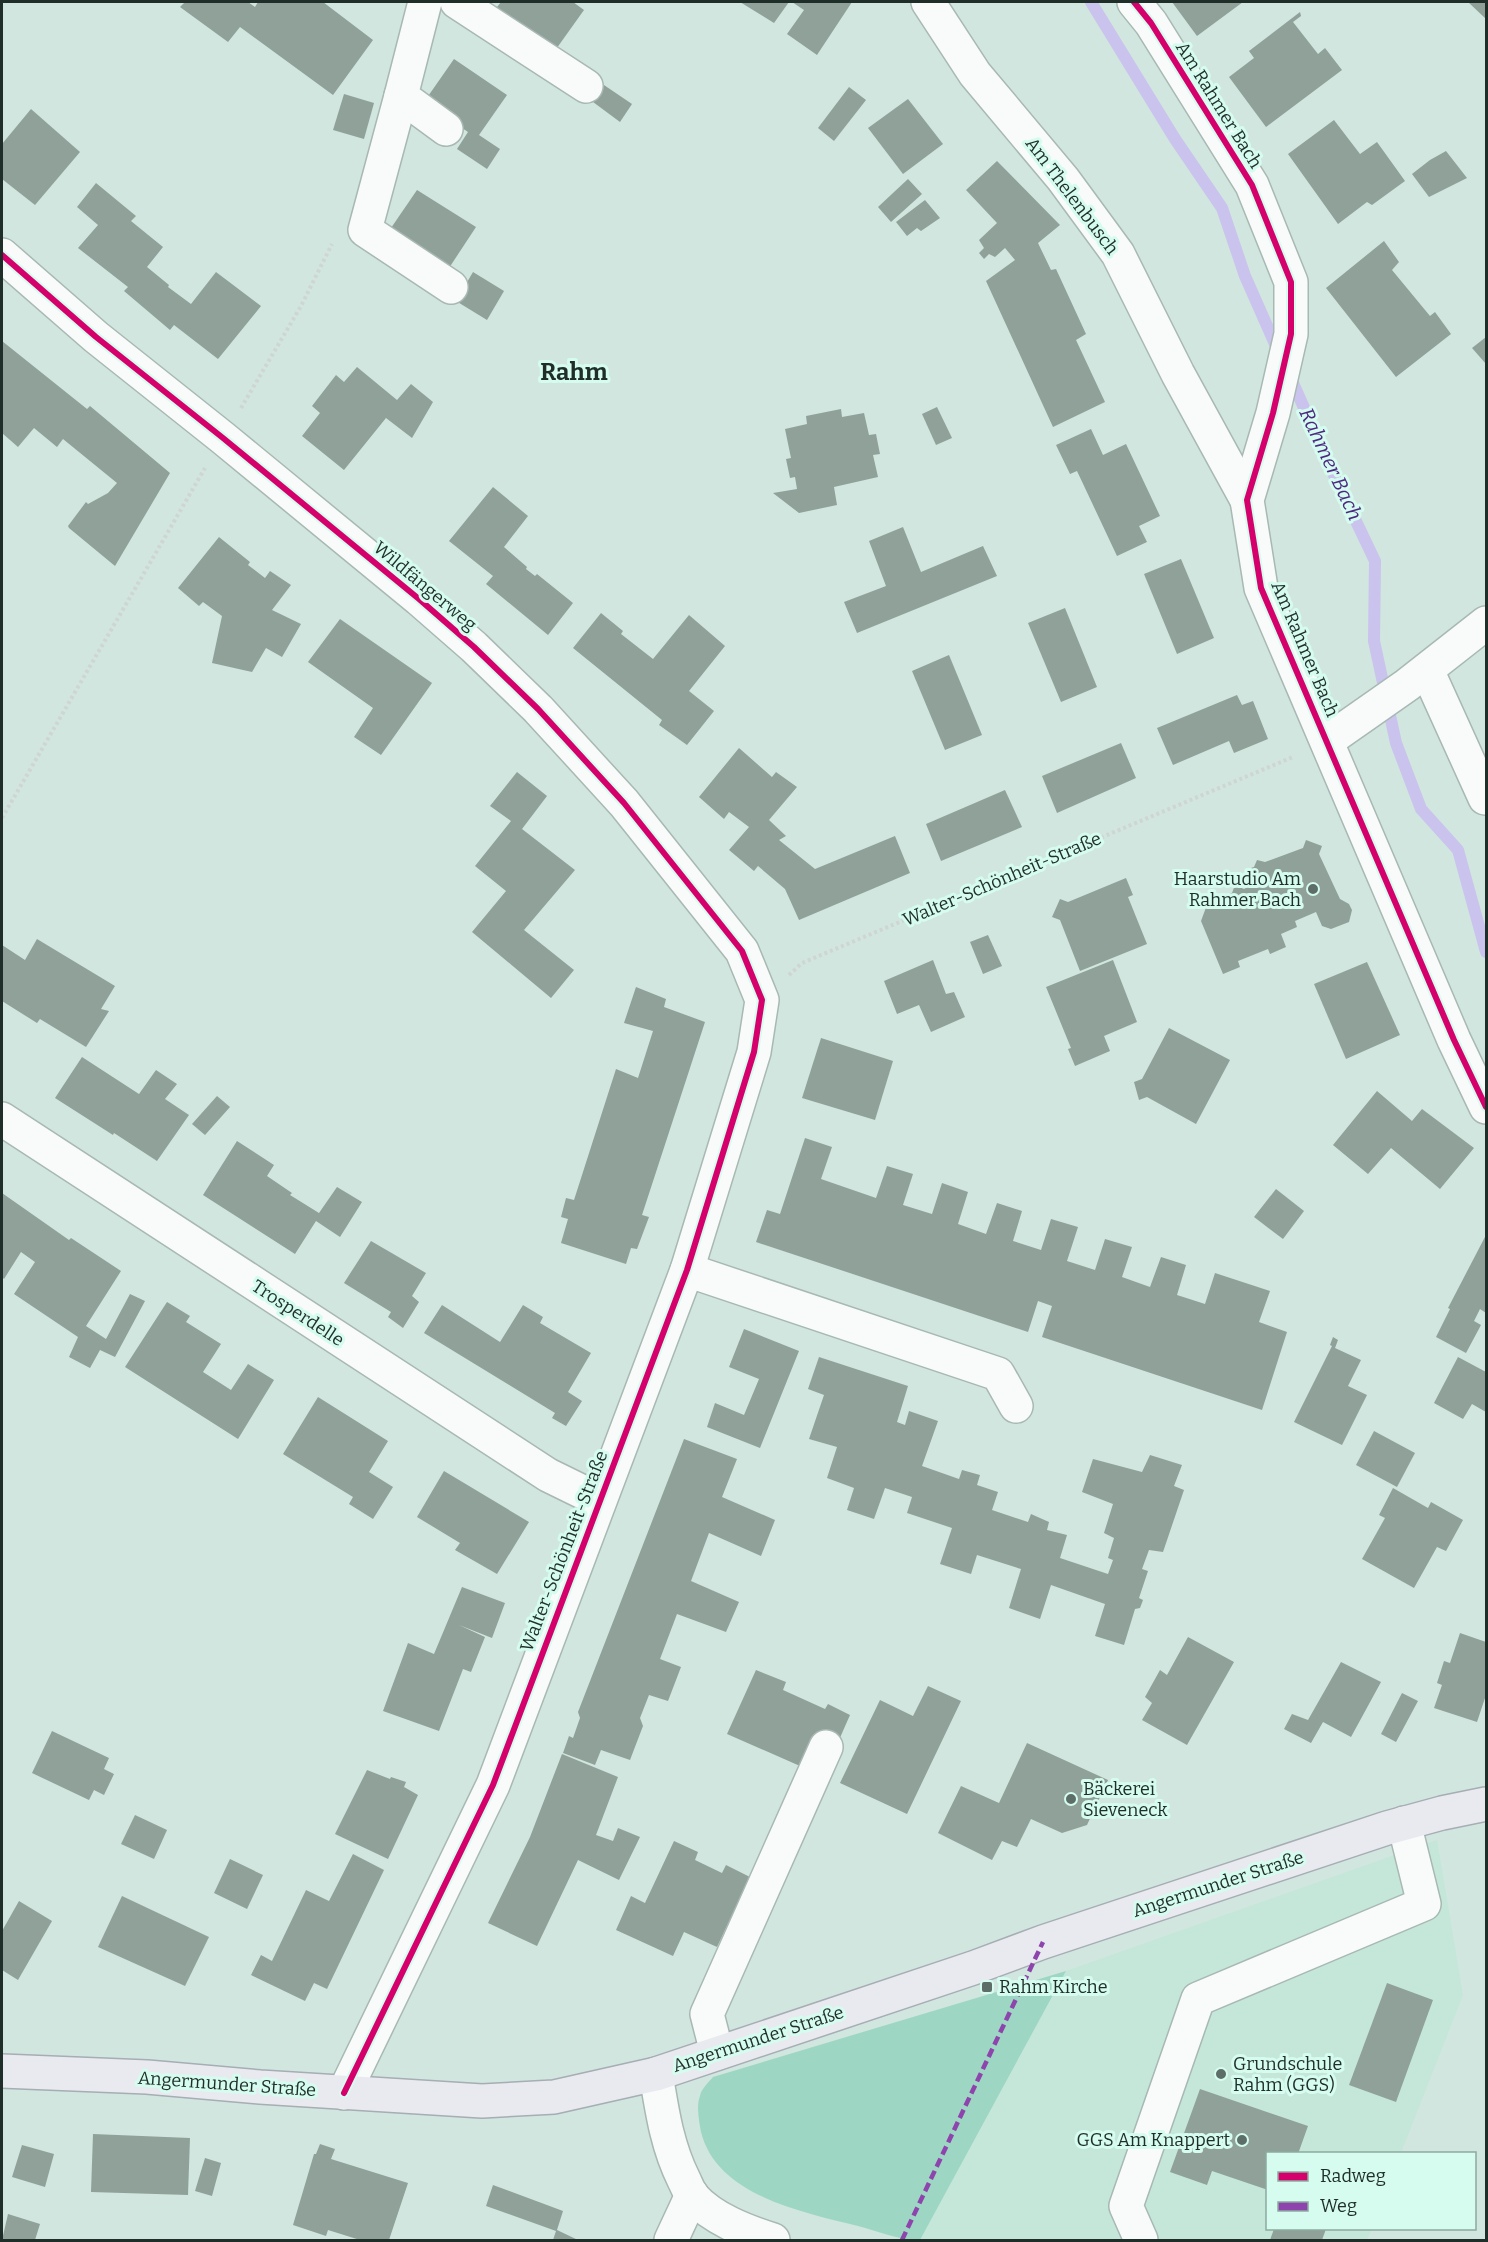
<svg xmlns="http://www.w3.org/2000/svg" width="1488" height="2242" font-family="Bitter,serif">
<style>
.built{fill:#c4e7da}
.green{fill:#9ed6c4}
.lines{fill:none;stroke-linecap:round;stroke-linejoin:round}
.stream{stroke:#cac3ed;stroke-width:12}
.building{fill:#90a19a}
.minor-casing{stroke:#a8b8b3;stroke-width:36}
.major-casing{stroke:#a6adb4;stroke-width:36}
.path{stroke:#cfd5d3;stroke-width:4;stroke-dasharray:3 3;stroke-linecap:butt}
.minor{stroke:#f8fbfa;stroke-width:33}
.major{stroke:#e9eaef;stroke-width:33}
.quiet{stroke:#8e44ad;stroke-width:4.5;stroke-dasharray:9 4.5;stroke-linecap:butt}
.cycleway-casing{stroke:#d5fcee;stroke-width:10}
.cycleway{stroke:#d6006c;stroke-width:6}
.poi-dot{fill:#5d6e68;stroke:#d5fcee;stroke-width:2}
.labels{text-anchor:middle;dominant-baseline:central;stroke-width:6;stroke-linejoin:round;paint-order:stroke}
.street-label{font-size:18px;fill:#1f2e29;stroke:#d5fcee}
.poi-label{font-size:18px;fill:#1f2e29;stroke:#d5fcee;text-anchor:start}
.water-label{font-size:20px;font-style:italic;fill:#4d2882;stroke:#d5fcee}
.district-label{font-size:24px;font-weight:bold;fill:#1f2e29;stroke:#d5fcee}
</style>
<rect width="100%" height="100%" fill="#d1e6de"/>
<polygon class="built" points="1437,1840 1463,1995 1401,2153 1268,2154 1268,2228 1372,2229 1367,2240 920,2240 1066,1971"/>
<path class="green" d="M1066 1971 920 2240C900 2241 878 2231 858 2226 803 2212 717 2196 701 2132 699 2121 696 2106 700 2096 701 2089 709 2082 713 2077Z"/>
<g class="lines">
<g class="stream">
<polyline points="1091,2 1175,139 1222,208 1245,276 1279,353"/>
<polyline points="1289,374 1333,473 1375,561 1374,641 1396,743 1421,809 1458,850 1486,952"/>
</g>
</g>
<g class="building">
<polygon points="185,2 248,2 255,7 258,2 323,2 373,40 333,95 240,27 228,42 180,7"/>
<polygon points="501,2 573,2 584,10 554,52 493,12"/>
<polygon points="740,2 789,2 774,23"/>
<polygon points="792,2 852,2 817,55 787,34 804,10"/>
<polygon points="1172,2 1243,2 1197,36"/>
<polygon points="1468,2 1486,2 1486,19"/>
<polygon points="1300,12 1301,16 1293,22 1318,54 1325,48 1342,70 1266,127 1229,77 1254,58 1249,51"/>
<polygon points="454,59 507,95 479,135 500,149 487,169 457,149 468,132 424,102"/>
<polygon points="601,83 632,104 620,122 589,99"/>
<polygon points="849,87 866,100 834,141 818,128"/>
<polygon points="344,94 374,103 364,139 333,130"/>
<polygon points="908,99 943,144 903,174 868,128"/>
<polygon points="31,109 80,152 35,205 2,179 2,144"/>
<polygon points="1334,120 1360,154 1377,142 1405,181 1372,205 1367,202 1338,224 1288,154"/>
<polygon points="1446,151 1467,178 1429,197 1412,174 1430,160"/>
<polygon points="997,161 1060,225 1038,243 1051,270 1056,269 1086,334 1076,340 1105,402 1053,427 986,281 1015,260 1005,248 995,257 989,254 984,259 979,253 984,248 979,240 997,223 966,190"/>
<polygon points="908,179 922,194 891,222 878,207"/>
<polygon points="96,183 136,216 131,221 163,247 147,267 169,285 168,287 191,304 216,272 261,306 218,359 174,325 170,330 124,291 128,287 78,248 98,225 77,207"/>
<polygon points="417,190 476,227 449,268 391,228"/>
<polygon points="925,200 940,218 921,231 917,228 907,236 896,222"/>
<polygon points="1384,241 1399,262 1392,270 1430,316 1435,312 1451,334 1396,377 1326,288"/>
<polygon points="473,272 504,291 487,320 456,301"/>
<polygon points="1486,337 1486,364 1472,348"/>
<polygon points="2,341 87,409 90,406 170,473 115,566 69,528 68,526 86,502 88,504 108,493 117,483 63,439 57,447 34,428 18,447 2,433"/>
<polygon points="357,367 397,400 411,384 433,402 412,438 386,418 344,470 302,436 320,413 312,406 336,375 344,382"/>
<polygon points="937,407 952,438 936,445 922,414"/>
<polygon points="841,409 842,417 864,413 869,435 876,434 880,454 873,455 878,477 834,487 837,505 799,513 773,493 797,489 795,477 790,478 786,459 791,458 785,429 807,424 806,416"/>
<polygon points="1091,429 1103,455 1126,444 1160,516 1139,526 1147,542 1117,556 1077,471 1070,474 1056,445"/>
<polygon points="493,487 528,516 504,547 527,567 526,569 535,576 537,574 573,603 548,635 486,584 493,576 449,541"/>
<polygon points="903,527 921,572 983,546 997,576 857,633 844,602 886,586 869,541"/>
<polygon points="219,537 250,562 248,565 265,578 270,571 291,585 272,610 301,624 282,657 266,648 252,672 212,663 222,616 203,602 199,606 178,588"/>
<polygon points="1181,559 1214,638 1177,654 1144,574"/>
<polygon points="1065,608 1097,687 1061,702 1028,623"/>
<polygon points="601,613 623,631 621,634 653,659 689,615 725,646 689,691 714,711 687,745 659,725 662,720 573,648"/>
<polygon points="340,619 432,683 381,755 354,737 373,708 308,662"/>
<polygon points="949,655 982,735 945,750 912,671"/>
<polygon points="1237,695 1242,705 1253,701 1268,739 1234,753 1229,741 1173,765 1157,728"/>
<polygon points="1121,743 1136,778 1057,813 1042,776"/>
<polygon points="739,748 772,777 776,772 797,787 769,820 786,836 779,840 815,869 895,836 910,873 799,920 785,889 758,866 754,871 729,850 749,827 729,812 724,819 699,797"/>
<polygon points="517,772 547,796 522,829 575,870 524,930 574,970 551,998 472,932 506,891 475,866 511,821 490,806"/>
<polygon points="1005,790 1022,827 941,861 926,824"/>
<polygon points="1306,840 1322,846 1319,854 1340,899 1349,904 1352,910 1349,922 1331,929 1322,926 1316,912 1295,921 1297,927 1281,934 1286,947 1270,954 1268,949 1238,961 1240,967 1223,974 1201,921 1208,902 1232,893 1235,885 1244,889 1258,881 1251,868 1254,867 1257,860 1265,862 1303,848"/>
<polygon points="1126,878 1133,895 1128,897 1147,944 1080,971 1060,920 1052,917 1060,899 1068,902"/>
<polygon points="988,935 1002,966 983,974 970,942"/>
<polygon points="37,939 115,986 101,1009 109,1011 86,1047 40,1019 37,1023 2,1001 2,945 25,960"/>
<polygon points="933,960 946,994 954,992 965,1017 931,1032 919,1005 897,1014 884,981"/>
<polygon points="1113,960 1137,1022 1104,1036 1110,1051 1075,1066 1068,1049 1071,1048 1046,987"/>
<polygon points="1367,962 1400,1035 1346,1059 1314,984"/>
<polygon points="636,987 666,999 664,1007 705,1022 642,1215 649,1217 637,1249 631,1248 626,1264 561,1243 568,1219 561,1217 566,1198 574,1200 616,1069 638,1078 653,1031 624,1023"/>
<polygon points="1169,1028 1230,1060 1196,1124 1147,1097 1139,1100 1134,1082 1142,1079"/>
<polygon points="821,1038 893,1061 875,1120 802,1098"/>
<polygon points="82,1057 139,1094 156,1070 177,1084 165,1099 189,1115 157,1161 114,1133 113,1135 55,1098"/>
<polygon points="1377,1091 1412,1121 1422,1109 1474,1148 1440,1189 1391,1148 1368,1174 1333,1145"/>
<polygon points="217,1096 230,1107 205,1135 192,1124"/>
<polygon points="805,1138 832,1147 821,1179 876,1198 887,1166 913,1174 903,1205 932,1214 942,1183 968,1192 958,1224 986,1234 997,1203 1022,1211 1013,1241 1041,1250 1051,1219 1078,1227 1067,1261 1095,1270 1105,1239 1132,1247 1122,1277 1150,1287 1161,1257 1186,1265 1177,1295 1205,1304 1215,1273 1270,1291 1259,1322 1287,1332 1262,1410 1042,1337 1052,1306 1038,1301 1028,1332 756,1242 767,1210 780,1214"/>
<polygon points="237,1141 274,1165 267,1176 292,1193 290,1195 319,1213 337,1187 362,1202 340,1237 316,1221 295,1254 203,1195"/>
<polygon points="1276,1189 1304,1211 1283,1239 1254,1217"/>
<polygon points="2,1193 69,1240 71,1238 121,1271 86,1326 106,1339 130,1294 145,1301 115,1357 100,1350 90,1368 69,1357 78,1337 14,1294 35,1262 21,1252 4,1279 2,1277"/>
<polygon points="1486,1235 1486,1313 1480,1309 1474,1321 1481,1325 1466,1353 1436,1337 1450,1309 1448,1308"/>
<polygon points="371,1241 426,1273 412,1296 419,1302 403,1328 388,1317 391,1312 344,1283"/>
<polygon points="167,1302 190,1316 186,1322 221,1344 203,1372 231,1390 248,1364 274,1380 238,1439 125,1367"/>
<polygon points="442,1305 500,1342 523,1305 543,1317 540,1323 591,1353 568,1392 582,1401 566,1426 552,1418 555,1413 424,1333"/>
<polygon points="744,1329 799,1351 760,1448 707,1427 715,1403 744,1415 759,1379 729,1367"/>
<polygon points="1333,1337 1338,1340 1335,1348 1361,1360 1348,1386 1367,1395 1342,1445 1294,1422 1332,1346 1330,1345"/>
<polygon points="819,1357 908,1386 897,1422 905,1425 909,1411 938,1421 922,1466 959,1479 962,1470 980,1475 977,1485 998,1492 992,1510 1028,1522 1031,1514 1049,1522 1047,1530 1067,1535 1060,1558 1108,1574 1113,1560 1108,1558 1114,1538 1104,1533 1113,1504 1082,1492 1093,1459 1142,1472 1150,1455 1182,1465 1174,1486 1184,1490 1163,1552 1149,1550 1142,1569 1148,1571 1139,1598 1143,1600 1140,1608 1135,1609 1124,1645 1095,1636 1105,1604 1051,1585 1040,1619 1009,1608 1021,1569 977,1555 971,1574 940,1564 952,1528 907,1513 912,1497 885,1488 874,1519 847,1510 854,1488 827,1478 837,1447 809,1439 824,1395 808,1389"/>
<polygon points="1458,1357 1486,1372 1486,1412 1472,1404 1463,1419 1434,1403"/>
<polygon points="318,1397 388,1441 369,1472 393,1487 373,1519 349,1504 353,1497 283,1454"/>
<polygon points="1374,1431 1415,1453 1397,1487 1356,1465"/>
<polygon points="684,1439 737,1459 722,1497 775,1520 761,1556 709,1533 691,1581 739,1602 726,1632 677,1614 660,1659 681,1667 668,1701 649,1695 640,1718 643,1726 630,1760 601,1750 595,1765 563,1753 569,1736 573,1738 580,1718 578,1712"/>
<polygon points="444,1471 529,1522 497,1574 455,1550 460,1543 417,1517"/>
<polygon points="1393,1488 1428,1508 1431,1502 1463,1520 1446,1551 1437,1547 1414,1588 1362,1559 1385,1518 1379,1515"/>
<polygon points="462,1587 505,1603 492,1638 459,1625 485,1637 471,1672 463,1669 439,1731 383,1711 408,1643 434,1654"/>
<polygon points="1460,1633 1486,1642 1486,1695 1477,1722 1434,1708 1442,1685 1437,1683 1444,1661 1450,1663"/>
<polygon points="1188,1637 1234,1662 1187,1745 1142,1720 1152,1703 1145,1697 1160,1670 1167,1675"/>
<polygon points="1341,1662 1381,1682 1351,1737 1323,1722 1311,1743 1284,1729 1292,1714 1308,1720"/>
<polygon points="756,1670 786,1682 783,1690 825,1709 828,1704 850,1715 835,1749 812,1738 800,1766 727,1734"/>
<polygon points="928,1686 961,1701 907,1814 840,1783 880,1700 913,1716"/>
<polygon points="1402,1693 1418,1701 1396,1742 1381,1734"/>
<polygon points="52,1731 109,1758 104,1769 114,1774 104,1795 94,1790 89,1800 32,1773"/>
<polygon points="1027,1743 1108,1780 1087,1825 1062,1833 1031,1819 1017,1847 1002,1841 992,1860 938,1833 961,1786 999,1803"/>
<polygon points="562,1754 618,1777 596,1835 613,1841 618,1828 640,1837 619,1880 578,1860 537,1946 488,1923 530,1837"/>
<polygon points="367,1770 390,1779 391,1777 406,1782 404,1787 418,1795 388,1859 335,1834"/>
<polygon points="135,1815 167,1830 154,1859 121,1844"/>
<polygon points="674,1841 698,1852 695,1860 722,1873 726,1865 750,1877 717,1947 684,1932 673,1956 616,1930 631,1896 645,1903"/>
<polygon points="353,1854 384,1870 327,1989 314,1983 305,2001 251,1975 261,1955 272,1961 306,1890 329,1901"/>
<polygon points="230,1859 263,1875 247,1909 214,1893"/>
<polygon points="122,1896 209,1937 185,1986 98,1947"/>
<polygon points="19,1901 52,1921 18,1980 2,1970 2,1931"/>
<polygon points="1387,1983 1433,2000 1396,2102 1349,2085"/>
<polygon points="1200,2089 1308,2126 1298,2154 1268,2154 1268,2190 1212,2171 1207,2185 1170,2172"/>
<polygon points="93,2134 190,2138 188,2195 91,2192"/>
<polygon points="320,2144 335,2149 331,2159 408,2183 389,2240 360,2240 328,2230 326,2236 293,2225 314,2154 316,2154"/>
<polygon points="22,2145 54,2154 45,2187 12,2177"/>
<polygon points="205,2158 221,2163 212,2196 195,2191"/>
<polygon points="493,2185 563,2211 557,2230 578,2240 553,2240 556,2231 486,2206"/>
<polygon points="8,2214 40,2224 35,2240 2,2240"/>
<polygon points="1274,2229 1326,2229 1322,2240 1270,2240"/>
</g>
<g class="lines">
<g class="minor-casing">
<g id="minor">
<polyline points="425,2 401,96 446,129"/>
<polyline points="457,2 586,86"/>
<polyline points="928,2 975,74 1063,179 1118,254 1178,374 1247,500"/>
<polyline points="1134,2 1151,23 1252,185 1291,282 1291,334 1273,413 1247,500 1261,588 1454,1040 1486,1107"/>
<polyline points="401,96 365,230 451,287"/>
<polyline points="2,255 96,337 223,438 419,599 474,647 538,709 624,803 742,951 762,1000 754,1052 687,1270 493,1785 344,2093"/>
<polyline points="1427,670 1485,798 1486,796"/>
<polyline points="1327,741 1407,685 1486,623"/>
<polyline points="2,1119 548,1475 599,1500"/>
<polyline points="687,1270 998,1374 1016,1406"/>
<polyline points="717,2053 707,2014 826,1747"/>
<path d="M656 2074C662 2111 667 2146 684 2180 687 2186 689 2192 693 2197 713 2219 745 2231 773 2240"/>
<polyline points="671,2240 692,2195"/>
<polyline points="1141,2240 1126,2206 1198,1999 1424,1904 1404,1823"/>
</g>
</g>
<g class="major-casing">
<polyline id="major" points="2,2071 147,2077 260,2087 482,2101 554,2097 656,2074 973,1968 1043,1942 1387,1828 1442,1813 1486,1804"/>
</g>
<g class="path">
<polyline points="241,408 301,306 332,244"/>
<polyline points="2,818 205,468"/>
<polyline points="789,975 802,963 1293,757"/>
</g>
<use href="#minor" class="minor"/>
<use href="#major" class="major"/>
<polyline class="quiet" points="902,2240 1043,1942"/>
<g class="cycleway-casing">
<g id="cycleway">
<polyline points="1134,2 1151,23 1252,185 1291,282 1291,334 1273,413 1247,500 1261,588 1454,1040 1486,1107"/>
<polyline points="2,255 96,337 223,438 419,599 474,647 538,709 624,803 742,951 762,1000 754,1052 687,1270 493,1785 344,2093"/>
</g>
</g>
<use href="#cycleway" class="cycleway"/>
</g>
<g class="poi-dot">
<circle cx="1313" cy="889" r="6"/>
<circle cx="1071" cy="1799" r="6"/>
<rect x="981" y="1981" width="12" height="12" rx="3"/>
<circle cx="1221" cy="2074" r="6"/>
<circle cx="1242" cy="2140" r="6"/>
</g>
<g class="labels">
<g class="street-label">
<text transform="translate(1219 105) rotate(58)">Am Rahmer Bach</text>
<text transform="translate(1072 196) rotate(53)">Am Thelenbusch</text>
<text transform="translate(425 586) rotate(40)">Wildfängerweg</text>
<text transform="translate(1305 649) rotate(67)">Am Rahmer Bach</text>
<text transform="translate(1002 879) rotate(-23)">Walter-Schönheit-Straße</text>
<text transform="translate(298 1313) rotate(33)">Trosperdelle</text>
<text transform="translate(564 1551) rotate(-69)">Walter-Schönheit-Straße</text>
<text transform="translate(1218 1884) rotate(-18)">Angermunder Straße</text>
<text transform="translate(758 2039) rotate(-18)">Angermunder Straße</text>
<text transform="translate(227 2084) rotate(4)">Angermunder Straße</text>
</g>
<g class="poi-label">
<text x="1301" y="879" text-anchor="end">Haarstudio Am<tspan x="1301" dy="21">Rahmer Bach</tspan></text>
<text x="1083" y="1789">Bäckerei<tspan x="1083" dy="21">Sieveneck</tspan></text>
<text x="999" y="1987">Rahm Kirche</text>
<text x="1233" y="2064">Grundschule<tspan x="1233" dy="21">Rahm (GGS)</tspan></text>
<text x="1230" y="2140" text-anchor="end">GGS Am Knappert</text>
</g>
<g class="water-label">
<text transform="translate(1331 464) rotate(65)">Rahmer Bach</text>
</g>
<g class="district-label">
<text x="574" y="372">Rahm</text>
</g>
</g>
<rect width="1488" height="2242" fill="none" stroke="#1f2e29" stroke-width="6"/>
<rect x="1266" y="2152" width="210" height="78" fill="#d5fcee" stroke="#8caa9f" stroke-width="1.5"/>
<rect x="1278" y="2172" width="30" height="9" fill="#d6006c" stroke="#8caa9f" stroke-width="1.5"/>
<text x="1320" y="2182" font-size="18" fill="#1f2e29">Radweg</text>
<rect x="1278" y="2202" width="30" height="9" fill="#8e44ad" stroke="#8caa9f" stroke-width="1.5"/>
<text x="1320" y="2212" font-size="18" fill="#1f2e29">Weg</text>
</svg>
